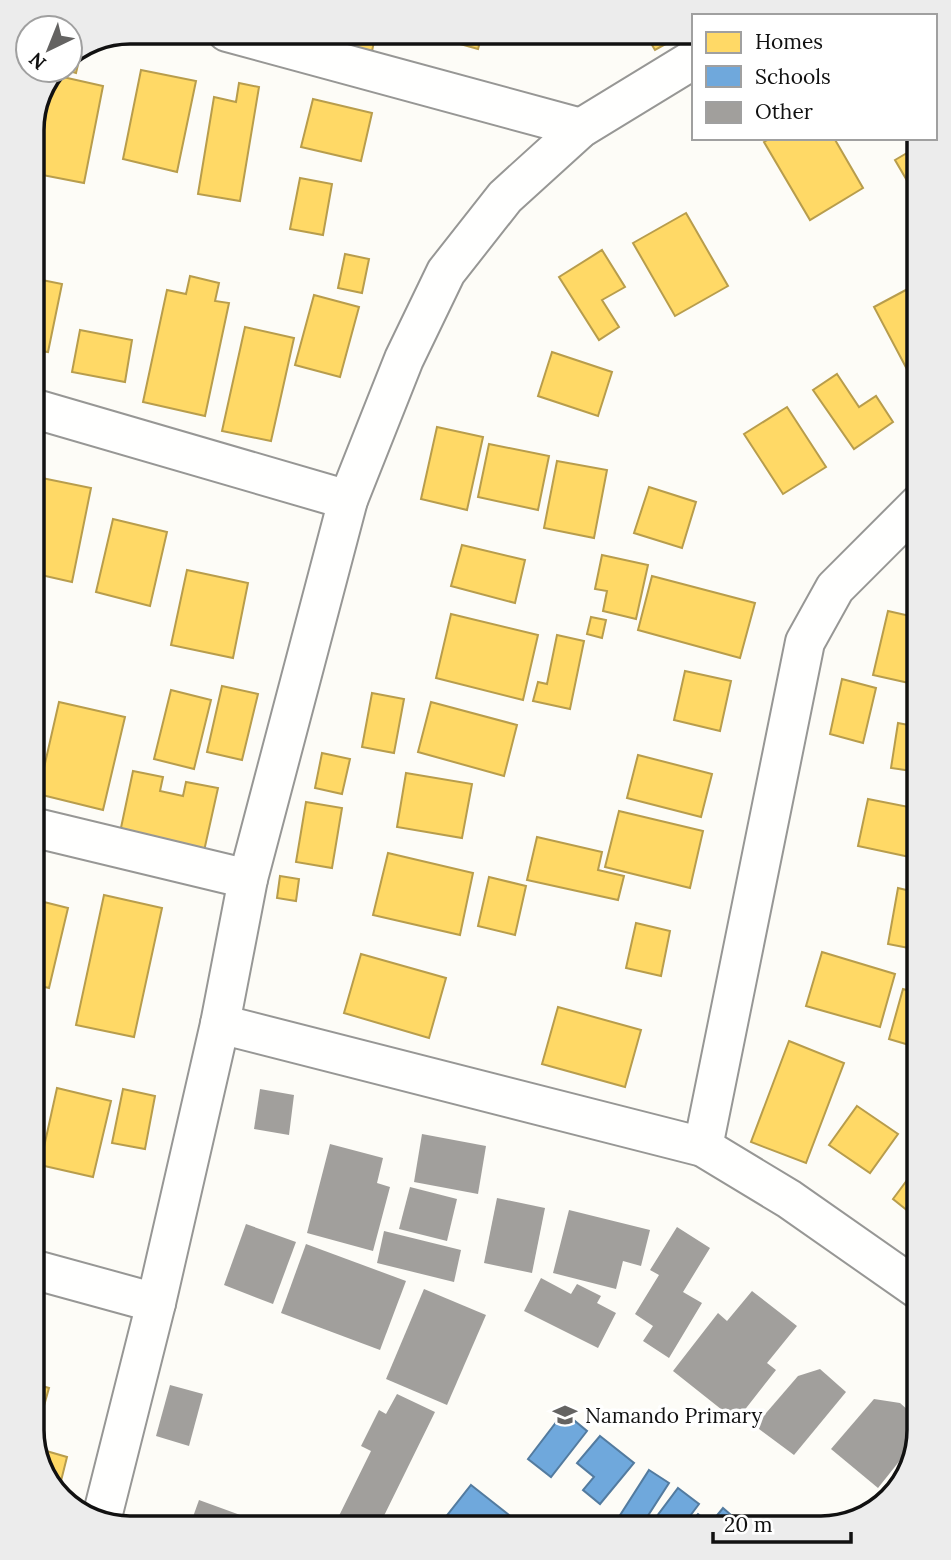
<svg xmlns="http://www.w3.org/2000/svg" width="951" height="1560" font-family="Lora,serif">
<style>
.homes{fill:#ffd966;stroke:#b89d4c;stroke-width:2}
.schools{fill:#6fa8dc;stroke:#537b9f;stroke-width:2}
.building{fill:#a19f9c}
.lines{fill:none;stroke-linecap:round;stroke-linejoin:round}
.minor-casing{stroke:#979795;stroke-width:42}
.minor{stroke:#fffffe;stroke-width:38}
.labels{text-anchor:middle;dominant-baseline:central;stroke-width:7;stroke-linejoin:round;paint-order:stroke}
.poi-label{font-size:21px;fill:#111;stroke:#fff;text-anchor:start}
.rim{fill:none;stroke:#111;stroke-width:3.5}
</style>
<rect width="100%" height="100%" fill="#fdfcf7"/>
<g class="homes">
<polygon points="319,32 376,32 371,56 316,44"/>
<polygon points="429,32 483,32 478,49 428,35"/>
<polygon points="644,32 683,32 684,34 655,50"/>
<polygon points="81,52 76,73 66,70 70,70 70,56"/>
<polygon points="141,70 196,81 177,172 123,159"/>
<polygon points="54,75 103,86 84,183 32,173 44,97"/>
<polygon points="239,83 259,87 240,201 198,194 214,97 236,102"/>
<polygon points="313,99 372,113 361,161 301,147"/>
<polygon points="771,138 834,138 863,188 810,220 764,142"/>
<polygon points="919,146 919,201 895,160"/>
<polygon points="300,178 332,184 323,235 290,229"/>
<polygon points="686,213 728,286 675,316 633,243"/>
<polygon points="602,250 625,287 602,300 619,327 599,340 559,277"/>
<polygon points="345,254 369,259 362,293 338,288"/>
<polygon points="190,276 219,283 215,301 229,303 205,416 143,402 167,290 186,294"/>
<polygon points="32,278 62,284 48,352 35,350 32,369"/>
<polygon points="917,284 919,289 919,392 874,307"/>
<polygon points="314,295 359,307 340,377 295,365"/>
<polygon points="245,327 294,338 271,441 222,431"/>
<polygon points="80,330 132,340 125,382 72,372"/>
<polygon points="552,352 612,372 598,416 538,396"/>
<polygon points="837,374 859,407 876,396 893,422 854,449 813,390"/>
<polygon points="787,407 826,467 783,494 744,434"/>
<polygon points="437,427 483,437 467,510 421,499"/>
<polygon points="489,444 549,456 538,510 478,497"/>
<polygon points="557,461 607,470 594,538 544,528"/>
<polygon points="37,477 91,488 72,582 32,573 32,505"/>
<polygon points="649,487 696,502 682,548 634,533"/>
<polygon points="113,519 167,532 150,606 96,592"/>
<polygon points="462,545 525,560 515,603 451,586"/>
<polygon points="602,555 648,565 636,619 603,611 607,591 595,589"/>
<polygon points="187,570 248,583 233,658 171,645"/>
<polygon points="652,576 755,603 740,658 638,630"/>
<polygon points="888,611 919,618 919,641 909,683 873,675"/>
<polygon points="451,614 538,635 523,700 436,678"/>
<polygon points="591,617 606,620 602,638 587,634"/>
<polygon points="557,635 584,641 570,709 533,701 538,682 547,684"/>
<polygon points="685,671 731,681 720,731 674,720"/>
<polygon points="842,679 876,688 863,743 830,734"/>
<polygon points="222,686 258,694 242,760 207,752"/>
<polygon points="171,690 211,700 194,769 154,759"/>
<polygon points="32,691 42,693 32,746"/>
<polygon points="372,693 404,699 394,753 362,747"/>
<polygon points="59,702 125,717 103,810 38,794"/>
<polygon points="431,702 517,725 504,776 418,752"/>
<polygon points="898,723 919,727 919,772 891,768"/>
<polygon points="322,753 350,759 342,794 315,788"/>
<polygon points="638,755 712,774 701,817 627,798"/>
<polygon points="133,771 163,777 160,791 183,796 186,782 218,788 202,860 118,842"/>
<polygon points="406,773 472,784 462,838 397,827"/>
<polygon points="868,799 919,809 919,859 858,846"/>
<polygon points="306,802 342,808 332,868 296,862"/>
<polygon points="619,811 703,831 690,888 605,867"/>
<polygon points="537,837 602,852 598,870 624,876 618,900 527,880"/>
<polygon points="388,853 473,873 460,935 373,915"/>
<polygon points="280,876 299,879 296,901 277,898"/>
<polygon points="489,877 526,886 515,935 478,926"/>
<polygon points="898,888 919,893 919,950 888,944"/>
<polygon points="104,895 162,908 134,1037 76,1025"/>
<polygon points="32,899 68,908 49,988 32,984"/>
<polygon points="636,923 670,931 661,976 626,968"/>
<polygon points="822,952 895,974 880,1027 806,1006"/>
<polygon points="361,954 446,978 429,1038 344,1013"/>
<polygon points="912,982 919,984 919,1048 889,1039 903,989 910,991"/>
<polygon points="558,1007 641,1030 625,1087 542,1064"/>
<polygon points="789,1041 844,1063 806,1163 751,1142"/>
<polygon points="57,1088 111,1101 93,1177 40,1165"/>
<polygon points="123,1089 155,1096 145,1149 112,1143"/>
<polygon points="857,1106 898,1134 870,1173 829,1145"/>
<polygon points="919,1164 919,1220 893,1199"/>
<polygon points="32,1301 37,1303 32,1322"/>
<polygon points="32,1383 49,1388 36,1434 32,1430"/>
<polygon points="36,1448 67,1457 60,1485 49,1481 42,1474"/>
</g>
<g class="schools">
<polygon points="564,1412 587,1431 551,1477 528,1459"/>
<polygon points="600,1436 634,1463 600,1504 583,1490 594,1477 577,1463"/>
<polygon points="649,1470 669,1483 640,1528 631,1528 617,1520"/>
<polygon points="471,1485 523,1526 522,1528 437,1528"/>
<polygon points="678,1488 699,1504 681,1528 648,1528"/>
<polygon points="723,1508 746,1528 685,1528 698,1514 710,1524"/>
</g>
<g class="building">
<polygon points="260,1089 294,1095 289,1135 254,1129"/>
<polygon points="422,1134 486,1146 478,1194 414,1182"/>
<polygon points="330,1144 383,1158 377,1183 390,1187 373,1251 307,1233"/>
<polygon points="410,1187 457,1199 447,1241 399,1229"/>
<polygon points="497,1198 545,1208 532,1273 484,1263"/>
<polygon points="569,1210 650,1230 641,1266 623,1261 616,1289 553,1273"/>
<polygon points="246,1224 296,1242 273,1304 224,1285"/>
<polygon points="677,1227 710,1248 683,1292 702,1303 669,1358 643,1341 653,1326 635,1314 659,1275 650,1270"/>
<polygon points="384,1231 461,1250 454,1282 377,1263"/>
<polygon points="306,1244 406,1281 380,1350 281,1313"/>
<polygon points="541,1278 571,1294 577,1284 601,1296 597,1303 616,1313 598,1348 524,1311"/>
<polygon points="424,1289 486,1315 447,1405 386,1379"/>
<polygon points="752,1291 797,1326 767,1363 776,1370 736,1421 673,1371 718,1313 727,1321"/>
<polygon points="820,1369 846,1392 794,1455 755,1426 798,1376"/>
<polygon points="170,1385 203,1394 189,1446 156,1436"/>
<polygon points="397,1394 435,1412 378,1528 333,1528 371,1451 361,1446 379,1410 386,1414"/>
<polygon points="874,1399 900,1403 919,1420 917,1439 878,1488 831,1449"/>
<polygon points="199,1500 276,1528 189,1528"/>
</g>
<g class="lines">
<g class="minor-casing">
<g id="minor">
<polyline points="227,32 581,128"/>
<polyline points="32,408 348,500"/>
<polyline points="32,827 248,879"/>
<polyline points="220,1024 703,1147 789,1199 919,1290"/>
<polyline points="703,1147 805,642 835,588 919,504"/>
<polyline points="32,1269 156,1303"/>
<polyline points="101,1521 156,1303 220,1024 248,879 348,500 404,359 446,272 505,197 581,128 694,59"/>
</g>
</g>
<use href="#minor" class="minor"/>
</g>
<defs>
<g id="school-bare" transform="scale(1.89)"><path d="M0-5L7-2L0 1L-7-2ZM-4 1L0 2.5L4 1V4Q0 6-4 4Z" fill="#646362" stroke="#fff" stroke-width="2.5" paint-order="stroke"/></g>
</defs>
<g fill-rule="evenodd">
<use href="#school-bare" x="565" y="1415"/>
</g>
<g class="labels">
<g class="poi-label">
<text x="585" y="1415">Namando Primary</text>
</g>
</g>
<path d="M0 0H951V1560H0ZM130 44H821A86 86 0 0 1 907 130V1430A86 86 0 0 1 821 1516H130A86 86 0 0 1 44 1430V130A86 86 0 0 1 130 44Z" fill="#ececec" fill-rule="evenodd"/>
<path class="rim" d="M130 44H821A86 86 0 0 1 907 130V1430A86 86 0 0 1 821 1516H130A86 86 0 0 1 44 1430V130A86 86 0 0 1 130 44Z"/>
<rect x="692" y="14" width="245" height="126" fill="#ffffff" stroke="#a0a0a0" stroke-width="2"/>
<rect x="706" y="32" width="35" height="21" fill="#ffd966" stroke="#a0a0a0" stroke-width="2"/>
<text x="755" y="49" font-size="21" fill="#111111">Homes</text>
<rect x="706" y="66" width="35" height="21" fill="#6fa8dc" stroke="#a0a0a0" stroke-width="2"/>
<text x="755" y="84" font-size="21" fill="#111111">Schools</text>
<rect x="706" y="102" width="35" height="21" fill="#a19f9c" stroke="#a0a0a0" stroke-width="2"/>
<text x="755" y="119" font-size="21" fill="#111111">Other</text>
<g transform="translate(49 49) rotate(223)"><circle r="33" fill="#ffffff" stroke="#a0a0a0" stroke-width="2"/>
<path d="M0-5L12 26L0 18L-12 26Z" fill="#646362"/>
<text y="-10" font-size="19" font-weight="bold" text-anchor="middle" fill="#111111">N</text>
</g>
<path d="M713 1532v10h138v-10" fill="none" stroke="#111111" stroke-width="3.5"/>
<text x="724" y="1532" font-size="21" fill="#111111" stroke="#ffffff" stroke-width="5" paint-order="stroke">20 m</text>
</svg>
